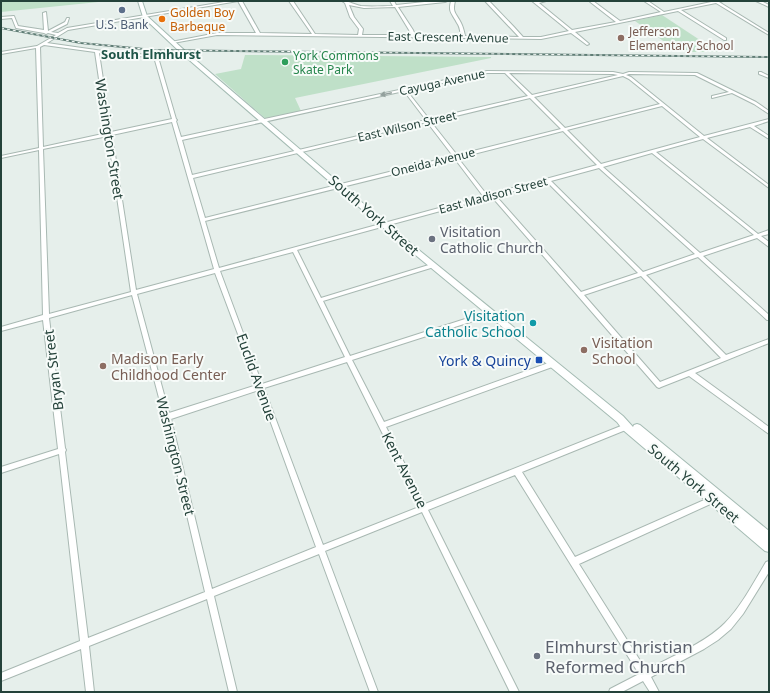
<svg xmlns="http://www.w3.org/2000/svg" width="770" height="693" font-family="'Noto Sans',sans-serif">
<style>
.green{fill:#bfe0c8}
.lines{fill:none;stroke-linecap:round;stroke-linejoin:round}
.street-casing{stroke:#a8b8b2;stroke-width:2}
.secondary-casing{stroke:#a4bbb3;stroke-width:2}
.street{fill:#fff;fill-rule:evenodd}
.secondary{fill:#fff;fill-rule:evenodd}
.rail-casing{stroke:#5f7d75;stroke-width:2}
.rail{stroke:#f7fbf9;stroke-width:1;stroke-dasharray:3;stroke-linecap:butt}
.oneway{fill:#92a09c}
.service-dot{fill:#5c6f8a;stroke:#f7fbf9;stroke-width:1.5}
.food-dot{fill:#e8710a;stroke:#f7fbf9;stroke-width:1.5}
.education-dot{fill:#8d6e63;stroke:#f7fbf9;stroke-width:1.5}
.leisure-dot{fill:#2e9e5b;stroke:#f7fbf9;stroke-width:1.5}
.worship-dot{fill:#6b7280;stroke:#f7fbf9;stroke-width:1.5}
.culture-dot{fill:#0f9aa8;stroke:#f7fbf9;stroke-width:1.5}
.transit-dot{fill:#1a4fb4;stroke:#f7fbf9;stroke-width:1.5}
.labels{text-anchor:middle;dominant-baseline:central;stroke-width:4;stroke-linejoin:round;paint-order:stroke}
.far-food-label{font-size:12px;fill:#c56008;stroke:#f7fbf9;text-anchor:start}
.far-service-label{font-size:12px;fill:#4e5e75;stroke:#f7fbf9}
.far-education-label{font-size:12px;fill:#785e54;stroke:#f7fbf9;text-anchor:start}
.far-street-label{font-size:12px;fill:#24423a;stroke:#f7fbf9}
.far-leisure-label{font-size:12px;fill:#27864d;stroke:#f7fbf9;text-anchor:start}
.far-neighbourhood-label{font-size:13px;font-weight:bold;fill:#1f5548;stroke:#f7fbf9}
.street-label{font-size:14px;fill:#24423a;stroke:#f7fbf9}
.worship-label{font-size:14px;fill:#5b616d;stroke:#f7fbf9;text-anchor:start}
.culture-label{font-size:14px;fill:#0d838f;stroke:#f7fbf9;text-anchor:end}
.education-label{font-size:14px;fill:#785e54;stroke:#f7fbf9;text-anchor:start}
.transit-label{font-size:14px;fill:#164399;stroke:#f7fbf9;text-anchor:end}
.near-worship-label{font-size:17px;fill:#5b616d;stroke:#f7fbf9;text-anchor:start}
</style>
<rect width="100%" height="100%" fill="#e6efeb"/>
<g class="green">
<polygon points="1,1 108,1 1,12"/>
<polygon points="662,15 718,52 679,52 635,21"/>
<polygon points="245,55 491,57 491,58 295,98 301,111 266,119 215,74 241,69"/>
</g>
<g class="lines">
<g class="street-casing">
<g id="street">
<path d="M230 1H238L68 30 47 43 117 53 193 57V59H192L158 57 176 119 177 120 176 121 181 137 487 71 613 72 623 74 629 72 697 73 756 102 769 111V114L754 104 732 93 712 98V96L729 92 695 75 629 74 626 75 631 77 704 136 769 119V121L754 126 769 136V139L750 127 707 138 769 185V188L703 139 656 152 758 234 769 230V234L761 236 769 242V247L757 238 703 256 769 315V320H767L698 257 646 275 726 355 769 339V343L695 373 769 427V434L689 376 661 387 659 388 657 387 492 197 297 250 321 298 432 264 435 266 434 267 323 301 350 356 490 311 493 313 492 315 352 360 384 422 551 362H555L556 364 555 366 386 427 425 504 626 424 628 425 629 427 628 429 522 472 575 557 711 497 714 496 717 497 718 499 717 501 579 564 646 670C671 657 705 643 725 623 741 607 754 582 766 562L769 561V572L743 614 731 629 718 640 704 649 651 677 659 692H650L643 681 622 692H609L610 689 639 674 515 475 428 510 519 692H510L422 512 325 551 378 692H370L319 554 214 596 237 692H229L207 599 89 646 94 692H86L81 649 1 681V673L80 641 59 454 1 473V467L58 449 43 320 1 331V327L43 315 39 150 1 158V156L39 148 36 48 1 54V52L37 46 56 35 48 33 46 34 44 33 16 28 12 18 1 19V17L14 16 18 26 44 30 43 13 46 12 48 31 65 22 67 18H69L67 24 51 32 58 33 67 28ZM44 45 95 52 107 133 43 147 40 47ZM99 53 117 55 154 57 172 119 111 132ZM487 73H505L528 96 429 119 407 91ZM509 73 613 74 618 75 532 95ZM623 76 629 79 660 104 565 128 534 97ZM404 91 426 120 192 175 182 140ZM530 98 561 129 457 155 431 122ZM662 106 700 137 601 164 567 130ZM172 122 214 269 136 290 112 135ZM427 122 453 156 205 218 193 178ZM563 131 597 165 487 195 458 158ZM108 136 131 292 49 314 43 149ZM652 153 754 235 700 253 603 167ZM455 159 483 196 219 268 205 221ZM599 168 695 254 643 272 551 181ZM547 182 638 273 581 292 496 196ZM293 252 345 357 262 384 220 271ZM215 273 257 385 169 413 137 294ZM641 276 721 358 660 382 584 295ZM132 295 164 417 205 592 88 638 65 452 66 450 65 448 49 318ZM347 362 419 507 323 545 264 388ZM259 390 316 547 212 589 171 419Z"/>
<path d="M238 1H242L260 33 312 34 289 1H293L315 34 358 35 359 29 350 17 345 3 342 1C349 1 355 5 361 6 372 7 383 6 393 6L390 1H394L396 5 434 1H447L445 2 398 7 413 30 415 35 461 36C460 31 460 27 457 23 452 13 448 13 451 1H455C452 13 456 13 461 23 463 27 464 31 465 36L519 37 485 1H489L514 27 523 37H541L569 31 532 1 537 2 546 1 539 3 572 30 616 22 589 1H593L620 21 661 12 644 1H648L664 12 716 1H723L719 2 769 33V35L716 3 681 10 726 38V40H724L678 11 575 32 588 43 589 44 587 45 571 33 541 39 217 35 173 43 171 42 217 33H256ZM349 5 364 8 395 7 409 30 411 35H362L363 29 354 17Z"/>
<polygon points="756,1 761,1 769,5 769,7"/>
<polygon points="759,72 761,72 769,76 769,78 759,74"/>
</g>
</g>
<g class="secondary-casing">
<polygon id="secondary" points="138,1 142,1 147,16 184,50 393,229 623,416 633,427 634,425 637,424 640,425 769,531 769,552 765,551 623,430 617,422 389,233 180,52 143,17"/>
</g>
<use href="#street" class="street"/>
<use href="#secondary" class="secondary"/>
<g class="rail-casing">
<polyline id="rail" points="1,28 81,43 154,50 769,57"/>
</g>
<use href="#rail" class="rail"/>
</g>
<defs><path id="oneway-solid" d="M-6-.8H1V-3.2L6.5 0L1 3.2V.8H-6Z"/></defs>
<use class="oneway" href="#oneway-solid" transform="translate(386 94) rotate(168)"/>
<circle class="service-dot" cx="122" cy="10" r="4"/>
<circle class="food-dot" cx="162" cy="19" r="4"/>
<g class="education-dot">
<circle cx="621" cy="38" r="4"/>
<circle cx="584" cy="350" r="4"/>
<circle cx="103" cy="366" r="4"/>
</g>
<circle class="leisure-dot" cx="285" cy="62" r="4"/>
<g class="worship-dot">
<circle cx="432" cy="239" r="4"/>
<circle cx="537" cy="656" r="4"/>
</g>
<circle class="culture-dot" cx="533" cy="323" r="4"/>
<rect class="transit-dot" x="535" y="356" width="8" height="8" rx="2"/>
<g class="labels">
<g class="far-food-label">
<text x="170" y="12">Golden Boy<tspan x="170" dy="14">Barbeque</tspan></text>
</g>
<g class="far-service-label">
<text x="122" y="24">U.S. Bank</text>
</g>
<g class="far-education-label">
<text x="629" y="31">Jefferson<tspan x="629" dy="14">Elementary School</tspan></text>
</g>
<g class="far-street-label">
<text transform="translate(448 37) rotate(1)">East Crescent Avenue</text>
<text transform="translate(442 82) rotate(-12)">Cayuga Avenue</text>
<text transform="translate(407 126) rotate(-13)">East Wilson Street</text>
<text transform="translate(433 162) rotate(-14)">Oneida Avenue</text>
<text transform="translate(493 195) rotate(-15)">East Madison Street</text>
</g>
<g class="far-leisure-label">
<text x="293" y="55">York Commons<tspan x="293" dy="14">Skate Park</tspan></text>
</g>
<g class="far-neighbourhood-label">
<text x="151" y="54">South Elmhurst</text>
</g>
<g class="street-label">
<text transform="translate(110 139) rotate(81)">Washington Street</text>
<text transform="translate(374 215) rotate(41)">South York Street</text>
<text transform="translate(53 370) rotate(-97)">Bryan Street</text>
<text transform="translate(257 377) rotate(70)">Euclid Avenue</text>
<text transform="translate(176 456) rotate(76)">Washington Street</text>
<text transform="translate(405 470) rotate(63)">Kent Avenue</text>
<text transform="translate(694 483) rotate(40)">South York Street</text>
</g>
<g class="worship-label">
<text x="440" y="231">Visitation<tspan x="440" dy="16">Catholic Church</tspan></text>
</g>
<g class="culture-label">
<text x="525" y="315">Visitation<tspan x="525" dy="16">Catholic School</tspan></text>
</g>
<g class="education-label">
<text x="592" y="342">Visitation<tspan x="592" dy="16">School</tspan></text>
<text x="111" y="358">Madison Early<tspan x="111" dy="16">Childhood Center</tspan></text>
</g>
<g class="transit-label">
<text x="531" y="360">York &amp; Quincy</text>
</g>
<g class="near-worship-label">
<text x="545" y="646">Elmhurst Christian<tspan x="545" dy="20">Reformed Church</tspan></text>
</g>
</g>
<rect width="770" height="693" fill="none" stroke="#24423a" stroke-width="4"/>
</svg>
